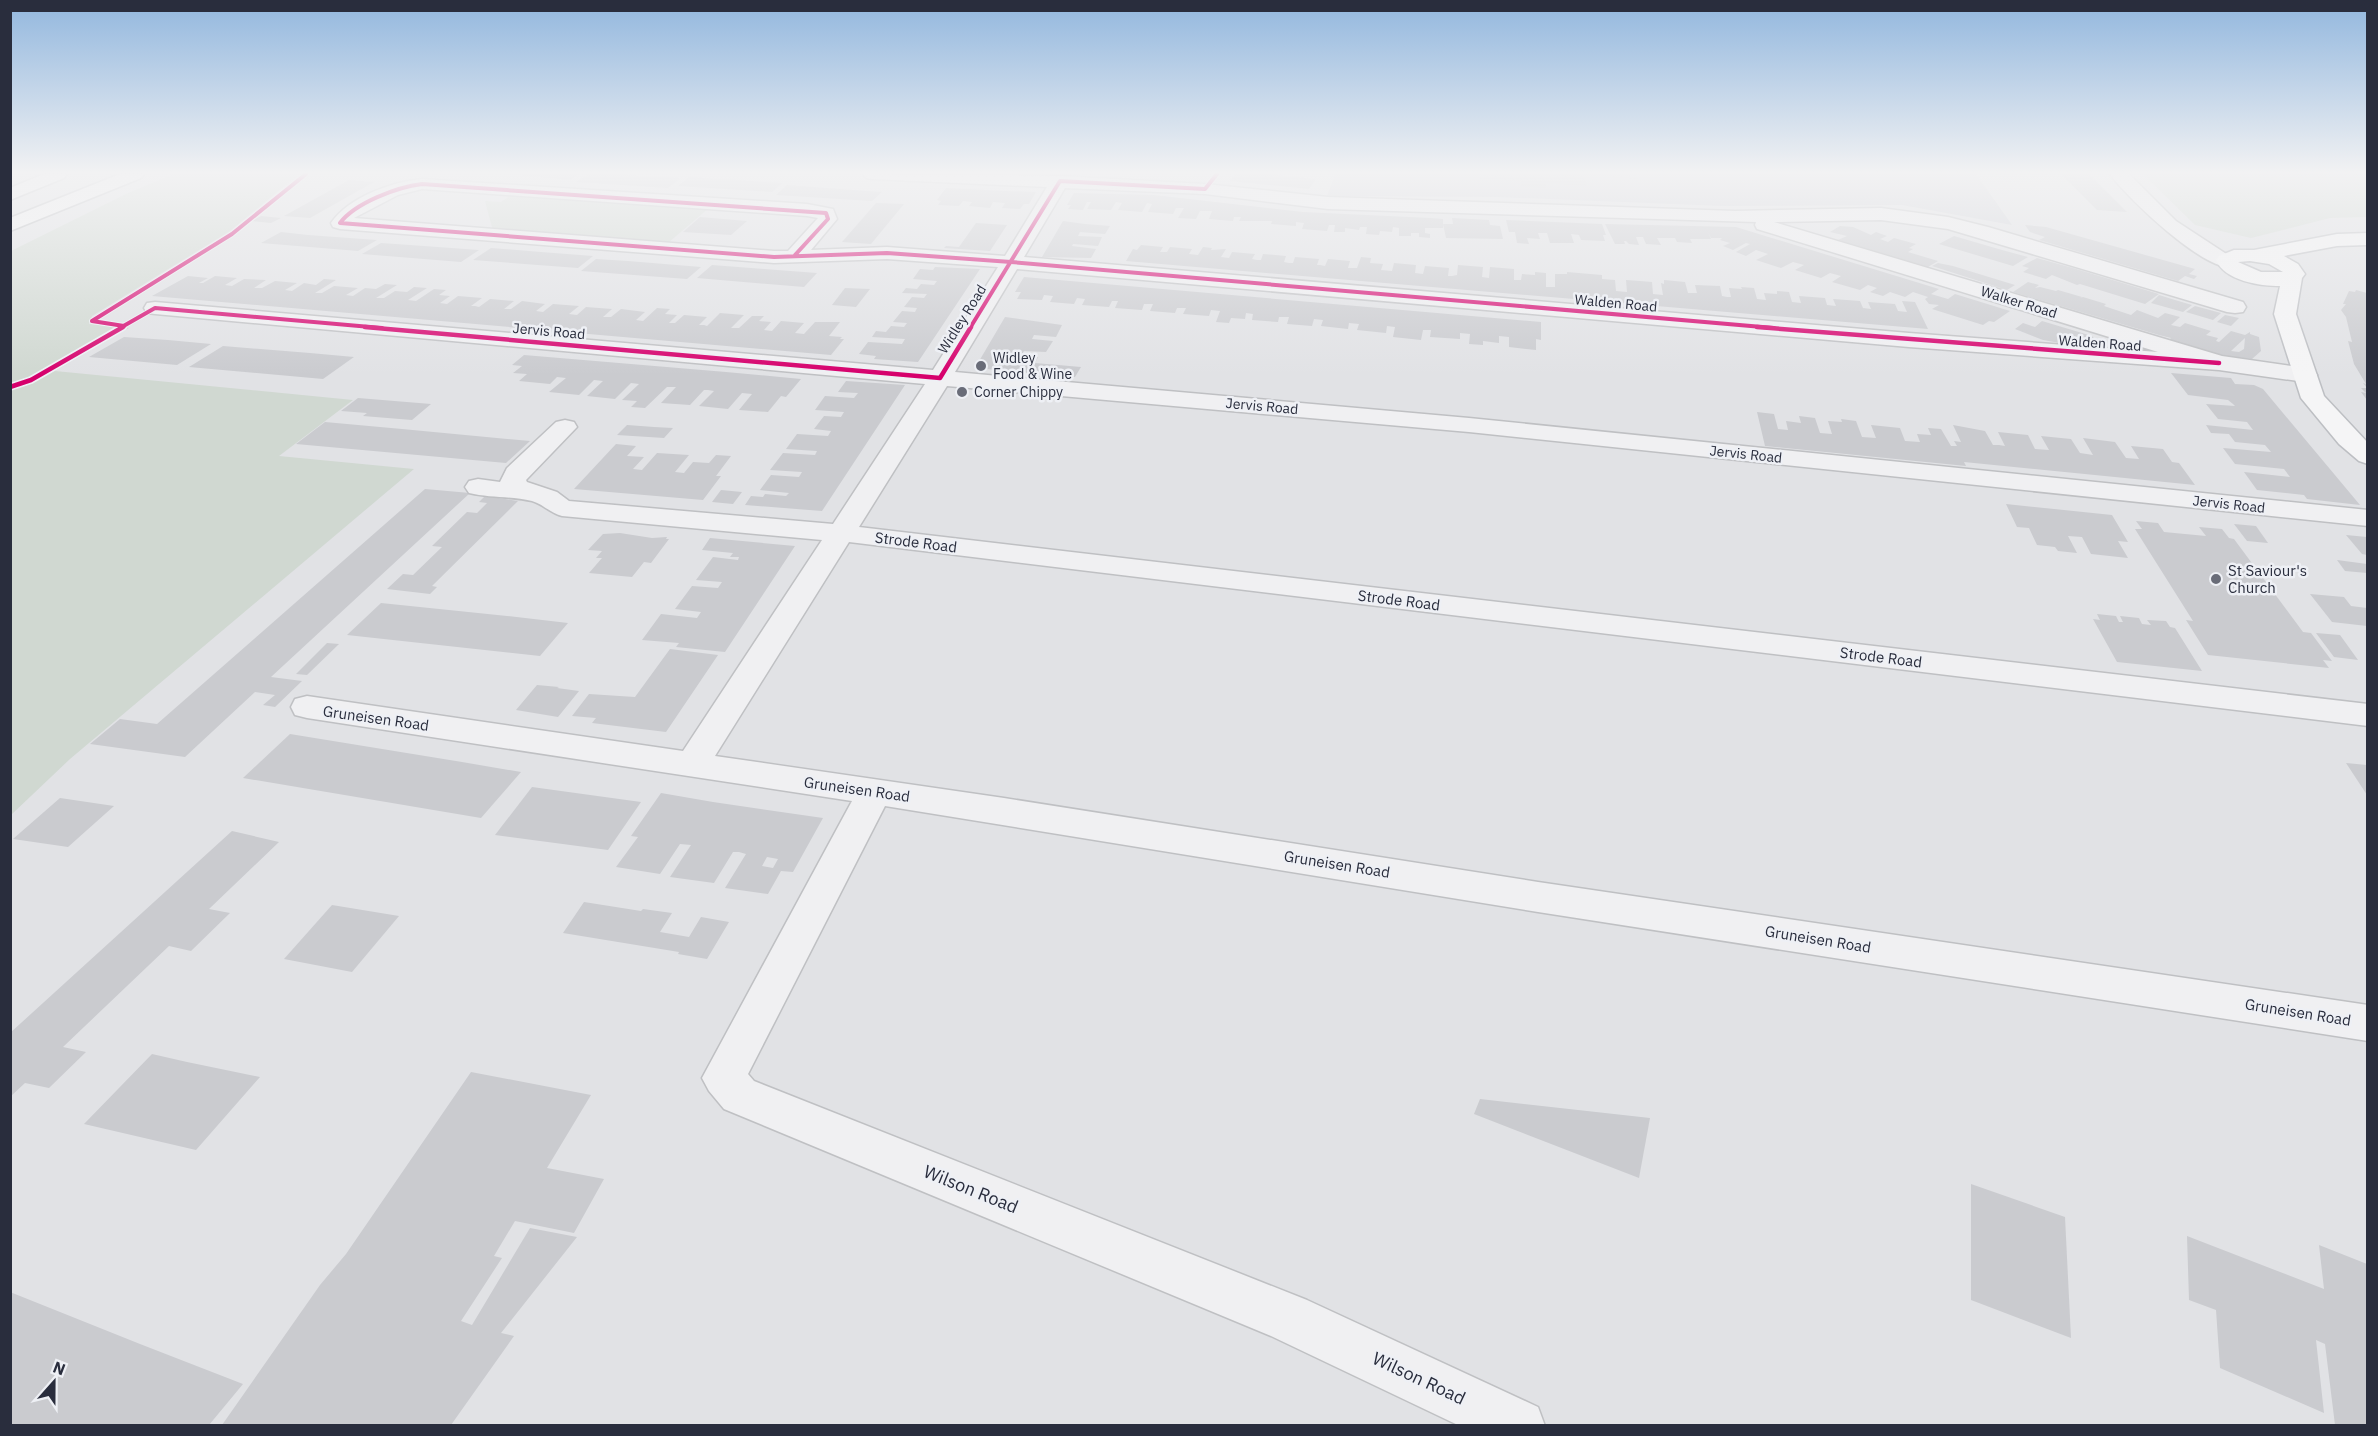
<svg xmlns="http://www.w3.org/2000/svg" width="2378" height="1436" font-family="'IBM Plex Sans',sans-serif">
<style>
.built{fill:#cfd1d8}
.green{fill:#d0d8d1}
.building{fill:#cacbcf;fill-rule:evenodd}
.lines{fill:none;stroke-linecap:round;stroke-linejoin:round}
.minor-casing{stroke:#bfc0c3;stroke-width:3}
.primary-casing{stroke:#bdbfc3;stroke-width:3}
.motorway-casing{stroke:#b3b5b9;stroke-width:3}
.minor{fill:#f0f0f2;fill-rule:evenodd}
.primary{fill:#f5f5f6;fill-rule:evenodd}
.motorway{fill:#f5f5f6;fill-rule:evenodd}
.cycleway-far1-casing{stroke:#eef0f5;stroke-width:6}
.cycleway-casing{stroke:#eef0f5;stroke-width:8}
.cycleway-far1{stroke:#d6006c;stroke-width:4}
.cycleway{stroke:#d6006c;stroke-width:4.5}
.poi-dot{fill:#696c78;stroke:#eef0f5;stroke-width:2}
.labels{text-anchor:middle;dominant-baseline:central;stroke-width:5;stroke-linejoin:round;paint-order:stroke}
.far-street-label{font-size:14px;fill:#292d3d;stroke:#eef0f5}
.far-poi-label{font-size:14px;fill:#292d3d;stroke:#eef0f5;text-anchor:start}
.street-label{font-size:15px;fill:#292d3d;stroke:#eef0f5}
.poi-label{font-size:15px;fill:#292d3d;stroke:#eef0f5;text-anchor:start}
.near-street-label{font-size:18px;fill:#292d3d;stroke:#eef0f5}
</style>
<rect width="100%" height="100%" fill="#e1e2e5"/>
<polygon class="built" points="1335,174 1976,174 2012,225 1902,205 1723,206 1496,197 1327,196"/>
<g class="green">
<polygon points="174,174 299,174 230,231 92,316 89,324 129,328 55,371 353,400 279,456 414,469 70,759 11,815 11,251 128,193"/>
<polygon points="2143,174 2367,174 2367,217 2330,218 2251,238 2195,225"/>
<polygon points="513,194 709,208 668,243 493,231 485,201 501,202"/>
</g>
<g class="building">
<polygon points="509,174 579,174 570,180"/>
<polygon points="588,174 608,174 680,178 668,188 576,182"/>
<polygon points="1235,174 1265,174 1316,179 1309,189 1230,181"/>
<polygon points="1480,174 1585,174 1587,186 1546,183 1546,188 1521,186 1521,181 1480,179"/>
<polygon points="1593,174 1636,174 1638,179 1594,176"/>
<polygon points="2061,174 2089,174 2127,212 2097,210"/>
<polygon points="689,177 719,179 782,183 772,192 678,186"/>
<polygon points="349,180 374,182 310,218 284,216"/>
<polygon points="787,185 853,190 882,192 872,201 776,195"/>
<polygon points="946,188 1006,191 1036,192 1029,204 1024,204 1020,209 1002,208 1005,203 993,202 990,208 969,206 972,202 963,201 959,206 938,205 941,201 937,200"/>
<polygon points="1074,193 1154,195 1303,212 1430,218 1443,219 1443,228 1425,228 1425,233 1430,234 1430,238 1419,237 1419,233 1411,233 1411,236 1399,236 1399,228 1393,227 1392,232 1380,231 1379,235 1366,234 1367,227 1360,227 1359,230 1345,228 1345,232 1334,232 1335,225 1329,225 1327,231 1302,229 1304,223 1296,222 1296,226 1271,224 1272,221 1239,221 1241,217 1234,217 1233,221 1209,219 1212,211 1200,211 1196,219 1178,218 1184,208 1176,208 1173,214 1148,212 1152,204 1147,203 1142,212 1118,210 1122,203 1116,202 1111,210 1087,209 1091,202 1087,202 1083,210 1068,209 1071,205 1067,205"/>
<polygon points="876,203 904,204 871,244 842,242"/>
<polygon points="261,216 281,218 271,223 252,221"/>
<polygon points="700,217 747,221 731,235 683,232"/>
<polygon points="1452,218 1489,220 1490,225 1500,226 1503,239 1446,238 1443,224 1453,224"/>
<polygon points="1506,220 1602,224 1606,235 1603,235 1605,241 1581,240 1579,235 1571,234 1574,243 1550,243 1547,233 1538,233 1540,239 1527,238 1529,244 1517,243 1515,232 1509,232"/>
<polygon points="1063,221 1085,224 1110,226 1105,234 1080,232 1078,236 1102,237 1098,246 1073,244 1072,246 1096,249 1091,258 1042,257"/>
<polygon points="976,223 1007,225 990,251 944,248 946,246 959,247"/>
<polygon points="1605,224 1736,227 1939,289 1931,294 1948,299 1955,294 2010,311 1994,322 1989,321 1983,325 1932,309 1939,305 1929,304 1925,299 1928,297 1913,292 1905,297 1890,292 1883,296 1870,292 1877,288 1868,285 1860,290 1832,282 1841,276 1830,273 1821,278 1795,270 1804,265 1793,262 1781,268 1756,260 1768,254 1756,250 1746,256 1736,252 1750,244 1746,243 1733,250 1723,246 1730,243 1720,240 1722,238 1711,238 1708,232 1711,239 1690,239 1692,243 1677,242 1675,238 1657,238 1661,245 1646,244 1643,237 1636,237 1639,245 1629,244 1626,241 1624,241 1625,244 1615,244"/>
<polygon points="2025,225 2046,227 2195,269 2189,274 2197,276 2194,279 2185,276 2178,281 2039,240 2045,237 2030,232"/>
<polygon points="1840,226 1853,227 1871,235 1876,232 1887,236 1880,239 1888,242 1894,238 1916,244 1909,248 1913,249 1908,252 1938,261 1928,267 1838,240 1847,236 1830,232"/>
<polygon points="281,232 308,235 377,240 358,251 261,243"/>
<polygon points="1954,236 2002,250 2028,257 2013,266 1939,244"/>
<polygon points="381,243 410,245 479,250 461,262 362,254"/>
<polygon points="1141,245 1163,247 1160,252 1167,252 1170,247 1192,249 1189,254 1198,255 1203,247 1212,248 1211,250 1226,249 1221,257 1229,258 1232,252 1255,254 1252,259 1257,260 1261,260 1263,254 1286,256 1284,262 1289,263 1293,263 1295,257 1319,259 1317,265 1320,265 1325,266 1328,259 1350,261 1348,268 1357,268 1361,257 1371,258 1370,263 1383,264 1381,270 1392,271 1394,263 1416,265 1415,273 1423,274 1425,266 1449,268 1448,276 1452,276 1457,275 1458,265 1483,267 1482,277 1489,278 1490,267 1514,269 1514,280 1521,280 1522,274 1535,275 1535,272 1546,273 1546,287 1555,287 1555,274 1567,274 1567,272 1602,275 1602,279 1615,280 1616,291 1627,292 1626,280 1640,281 1652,282 1653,294 1663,295 1661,283 1664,284 1664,280 1685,282 1688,293 1697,293 1695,285 1720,286 1722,296 1727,297 1731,297 1729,288 1742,289 1741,287 1754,288 1757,299 1766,300 1764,293 1777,294 1777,291 1789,292 1792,302 1801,303 1799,296 1825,298 1827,305 1836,306 1833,299 1860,301 1863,308 1871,309 1868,302 1881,303 1895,304 1898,311 1907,312 1902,301 1915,302 1928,329 1126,261 1133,249 1137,250"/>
<polygon points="491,248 541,252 593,256 578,268 473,260"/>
<polygon points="2037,258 2073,268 2159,294 2145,304 2080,284 2077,285 2052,275 2046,279 2023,272 2029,268 2022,266"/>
<polygon points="596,259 628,261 701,267 687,279 581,271"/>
<polygon points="1938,263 1953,266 2015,285 2007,290 1932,266"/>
<polygon points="712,265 764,269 817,273 804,287 697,278"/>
<polygon points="935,267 980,269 918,362 874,359 876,356 859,354 868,342 902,344 905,339 872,337 876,331 886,332 891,326 904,327 907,323 893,322 902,311 915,312 917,308 904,307 912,297 924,298 927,294 902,293 906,288 917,289 921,284 934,285 937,281 913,279 920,269 933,270"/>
<polygon points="188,276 208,278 199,283 203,283 215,276 237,278 225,285 232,286 244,279 266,280 254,288 262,288 275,281 297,283 285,290 292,291 304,283 316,285 324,279 336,280 315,293 322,293 334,286 358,288 346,295 353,296 365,288 376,289 385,284 397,285 376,298 384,298 395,291 407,292 414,287 427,288 408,300 416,301 434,289 446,290 439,295 450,296 440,303 447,304 458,296 482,298 471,306 475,306 479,307 490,299 514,301 504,309 511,309 522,301 545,304 536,311 543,312 553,304 579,306 569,314 577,315 586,307 612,309 603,317 611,317 621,309 645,312 636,320 643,321 657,308 670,309 665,314 677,315 669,323 675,323 684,315 707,317 699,325 704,325 707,326 720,313 744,315 731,328 739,328 752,316 764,316 759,321 771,322 764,330 772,331 781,321 804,323 795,333 804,334 815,322 840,322 829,336 842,337 840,339 844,339 831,355 152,296"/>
<polygon points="1024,277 1541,322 1541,340 1536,339 1536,350 1509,347 1509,337 1499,336 1499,343 1483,341 1483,345 1469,344 1470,334 1460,333 1460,339 1430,337 1431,330 1423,330 1421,340 1393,337 1395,327 1387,326 1386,333 1357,330 1359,324 1349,323 1348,329 1321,326 1323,320 1314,319 1312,326 1287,324 1289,317 1279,317 1278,322 1252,320 1253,314 1246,313 1245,319 1231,318 1229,323 1216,322 1220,311 1211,310 1209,316 1183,314 1186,308 1177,308 1175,313 1150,311 1153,304 1144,304 1142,310 1115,308 1118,301 1112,301 1109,307 1082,305 1085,299 1077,298 1074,304 1050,302 1053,296 1044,295 1042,300 1017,299 1021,292 1015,292"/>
<path d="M2028 282 2039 285 2035 288 2040 287 2056 291 2058 290 2082 297 2080 298 2083 297 2106 304 2104 306 2131 315 2137 310 2158 318 2165 313 2180 317 2171 325 2180 327 2185 323 2211 331 2206 335 2218 338 2216 341 2219 342 2231 331 2245 335 2250 332V334L2259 337 2261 351 2252 359 2224 357 2169 340 2171 338 2159 335 2013 292ZM2245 338 2244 349 2239 352 2231 351Z"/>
<polygon points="845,288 870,289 856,307 832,305"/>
<polygon points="2356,290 2367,293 2367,400 2361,392 2366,393 2361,388 2367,388 2363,383 2366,384 2354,364 2348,341 2352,342 2346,317 2341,310 2346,304 2343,304 2349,291 2355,292"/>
<polygon points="2159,295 2175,300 2192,305 2183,312 2151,303"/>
<polygon points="2195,306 2221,313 2213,320 2186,312"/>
<polygon points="2225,315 2239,318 2231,326 2217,322"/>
<polygon points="1005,317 1062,325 1056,337 1034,335 1032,339 1053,341 1046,352 1024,351 1022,355 1038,357 1035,363 1081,367 1075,377 975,368"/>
<polygon points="2042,321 2092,336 2098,343 2093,346 2060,343 2043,340 2015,329 2023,323 2035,327"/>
<polygon points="124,337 168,340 211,344 177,365 89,357"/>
<polygon points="223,346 310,353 354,357 323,379 189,367"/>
<polygon points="524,355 726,372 801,379 786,397 781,396 768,412 739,410 752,394 742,393 728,409 699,406 714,391 708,390 704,390 690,405 661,403 676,387 667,387 645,408 631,407 637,401 622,400 639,384 631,383 615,399 587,396 603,381 594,380 579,395 549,392 566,378 557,377 550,384 519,381 527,374 513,373 522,366 512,365"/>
<polygon points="2171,373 2231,378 2235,384 2254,385 2263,389 2360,505 2307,499 2304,495 2257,490 2244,472 2290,477 2284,469 2235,464 2223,448 2271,452 2265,445 2235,442 2229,434 2211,433 2206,425 2253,430 2247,422 2218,419 2206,404 2235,406 2233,404 2228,400 2188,395"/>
<polygon points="846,381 905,385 822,511 745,505 751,496 763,497 765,494 786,496 789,493 760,490 771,475 799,477 802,472 770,470 783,453 815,455 817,451 786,449 797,434 828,436 831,431 814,429 824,416 841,417 844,412 815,410 825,396 854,398 858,393 838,392"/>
<polygon points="358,398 431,404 412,420 363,416 367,413 341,411"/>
<polygon points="1757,412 1774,414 1778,429 1788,430 1786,421 1801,423 1799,416 1815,418 1820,433 1832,434 1828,421 1842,422 1841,419 1856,421 1862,437 1876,438 1871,425 1900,428 1905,441 1920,442 1917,434 1931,435 1928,428 1941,429 1951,446 1957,446 1954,441 1961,442 1953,425 1985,431 1993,445 1999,445 2005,446 1998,432 2028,435 2035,449 2049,450 2041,436 2071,439 2080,453 2093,455 2083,438 2115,442 2126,458 2139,459 2131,446 2163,449 2172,462 2179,463 2195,485 1964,462 1966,466 1765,446"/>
<polygon points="325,422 402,429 530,441 506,463 296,444"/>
<polygon points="627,425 654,427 673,428 664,438 617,435"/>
<polygon points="616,444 636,446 627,456 644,457 633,469 642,470 657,453 689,455 675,472 684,473 693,462 709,463 716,455 731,456 716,476 721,476 703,500 574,489"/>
<polygon points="425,489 470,493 271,677 302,681 275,707 263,705 275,695 255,692 185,757 90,744 120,719 157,724"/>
<polygon points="721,490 742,492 733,504 712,502"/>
<polygon points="485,496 518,501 432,586 437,587 430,594 387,589 403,574 413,575 442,547 432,546 467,512 477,513 487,503 479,502"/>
<polygon points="2006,504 2112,515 2128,542 2118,541 2128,558 2091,554 2082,537 2068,536 2077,553 2058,551 2055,547 2037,545 2029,528 2017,527"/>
<polygon points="2136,521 2158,523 2164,532 2206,536 2199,527 2222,529 2229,538 2234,539 2303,632 2311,633 2332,661 2323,660 2329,668 2208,655 2186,620 2193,621 2135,529 2142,529"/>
<polygon points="2234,524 2256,526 2268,543 2247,541"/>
<polygon points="620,533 652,538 667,537 666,539 669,539 651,563 644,562 632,577 589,573 602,558 596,558 602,551 588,550 603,534"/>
<polygon points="2346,535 2367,537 2367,555 2362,554"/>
<polygon points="710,538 795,546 725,652 676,647 679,643 642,640 661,614 697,618 701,612 675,609 692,586 718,588 722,582 696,580 713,557 738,560 739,557 730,557 733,553 702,550"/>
<polygon points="2337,560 2367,564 2367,573 2345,571"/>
<polygon points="2310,594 2344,597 2351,606 2367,608 2367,626 2332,622"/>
<polygon points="381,603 507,616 568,623 540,656 347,635"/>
<polygon points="2097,614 2116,616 2119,622 2123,622 2120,616 2139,618 2142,624 2151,625 2147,620 2166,621 2170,627 2175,628 2202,671 2117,662 2093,619 2100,620"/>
<polygon points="2316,633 2340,635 2358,660 2334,657"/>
<polygon points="327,643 339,644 307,675 296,674"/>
<polygon points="670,649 718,655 666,732 592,723 596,718 572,716 589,694 635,697"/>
<polygon points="537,685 559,687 557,688 579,691 558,717 516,710"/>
<polygon points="290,734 462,762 521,772 481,818 243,778"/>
<polygon points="2346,763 2367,765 2367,795"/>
<polygon points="532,787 641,802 608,850 495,835"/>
<path d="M661 793 713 802 823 818 793 872 781 871 768 894 725 888 746 854 739 852H733L714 883 670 877 691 845 680 844 660 874 616 867 638 837 631 836ZM767 857 778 859 773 868 762 866Z"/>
<polygon points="60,798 114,806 68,847 13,839"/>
<polygon points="232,831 279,842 209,909 230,913 191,951 169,946 63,1047 86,1052 49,1088 25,1083 10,1097 10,1033"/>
<polygon points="584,902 641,911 643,909 672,913 660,932 689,937 701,917 729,922 707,959 678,954 679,952 563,933"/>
<polygon points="332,905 399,916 352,972 284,959"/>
<polygon points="152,1054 187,1062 260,1077 196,1150 84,1124"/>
<polygon points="471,1072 591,1095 547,1168 604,1179 574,1233 515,1221 494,1256 502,1258 461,1321 472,1325 530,1228 577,1237 501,1333 514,1336 451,1425 222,1425 320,1285 346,1254"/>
<polygon points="1480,1099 1650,1118 1639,1178 1474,1114"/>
<polygon points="1971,1184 2065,1217 2071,1338 1971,1300"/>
<polygon points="2187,1236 2324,1289 2319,1245 2367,1264 2367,1425 2335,1425 2325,1344 2316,1340 2324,1413 2220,1368 2216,1310 2189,1300"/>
<polygon points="10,1292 140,1344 243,1384 209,1425 10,1425"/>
</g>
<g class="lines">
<g class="minor-casing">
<g id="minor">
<path d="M863 174 1060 176 1205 184 1328 197 1735 211 1881 208 1948 217 1988 227 2243 302 2246 307 2243 312 2235 313 2227 312 1948 229 1881 220 1774 222 2222 356 2305 368 2313 370 2317 375 2313 380 2305 382 2219 370 1909 347 1017 269 955 372 1469 418 2368 510V526L1469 432 947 386 859 527 2368 704V726L849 542 715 756 1004 798 1538 882 2368 1005V1041L1538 912 885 806 748 1074 754 1081 1307 1300 1538 1407 1545 1426H1460L1271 1336 724 1109 709 1091 702 1078 852 801 307 718 295 715 291 707 295 699 307 696 683 751 822 540 562 516C550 513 543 504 532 501 511 496 489 498 469 493L465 487 469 481 478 479 500 482 507 468 556 422 565 420 574 422 577 427 526 480 527 482 557 492 569 501 833 524 925 384 155 314 147 313 144 308 147 303 155 302 933 370 998 267 887 259 774 263 340 229 333 227 331 223C349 197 391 182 422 179L807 204 833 209 837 219 811 250 887 247 1005 256 1047 187 872 179 866 178ZM1065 188 1205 194 1328 209 1756 222 1755 225 1757 229 2158 352 1909 333 1024 257ZM422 189 807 216 818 218 788 251H774L354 218 398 195Z"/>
<path d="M2110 174H2129L2176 221 2234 259 2237 263 2234 267C2207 274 2126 197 2110 174Z"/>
</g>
</g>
<g class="primary-casing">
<path id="primary" d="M2368 233V245L2337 246 2284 256 2298 264 2305 274 2302 278 2296 314 2324 396 2368 443V464L2359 461 2339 444 2301 398 2274 314 2280 286C2260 286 2225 281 2216 260L2219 256 2234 250H2254L2337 234ZM2250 261 2269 264 2283 272H2261L2238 262Z"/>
</g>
<g class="motorway-casing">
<g id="motorway">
<polygon points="44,174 67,174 64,178 10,200 10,188"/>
<polygon points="120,174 144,174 141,178 10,231 10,218"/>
</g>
</g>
<use href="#minor" class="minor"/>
<use href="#primary" class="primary"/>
<use href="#motorway" class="motorway"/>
<g class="cycleway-far1-casing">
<g id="cycleway-far1">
<path d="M795 255 828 219 826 213 422 184C397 187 355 203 340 223L774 257 887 253 1011 262 1774 328"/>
<polyline points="124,326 92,321 232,234 306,174"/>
<polyline points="120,328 155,308 382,328"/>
<polyline points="970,328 1060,181 1205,189 1217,174"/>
</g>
</g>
<g class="cycleway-casing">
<g id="cycleway">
<polyline points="365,327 940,378 971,327"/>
<polyline points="1757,327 2219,363"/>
<polyline points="10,387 31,380 123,327"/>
</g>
</g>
<use href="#cycleway-far1" class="cycleway-far1"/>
<use href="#cycleway" class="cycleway"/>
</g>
<linearGradient id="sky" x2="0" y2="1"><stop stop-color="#92b7de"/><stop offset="0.46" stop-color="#f2f2f3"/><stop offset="1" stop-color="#f2f2f3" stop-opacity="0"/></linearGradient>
<rect width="2378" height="375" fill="url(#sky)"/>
<g class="poi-dot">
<circle cx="981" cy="366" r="6"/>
<circle cx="962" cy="392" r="6"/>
<circle cx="2216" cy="579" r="6"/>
</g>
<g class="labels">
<g class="far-street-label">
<text transform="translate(2019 302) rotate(17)">Walker Road</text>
<text transform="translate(1616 303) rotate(5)">Walden Road</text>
<text transform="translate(962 319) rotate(-58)">Widley Road</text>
<text transform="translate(549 331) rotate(5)">Jervis Road</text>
<text transform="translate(2100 343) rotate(4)">Walden Road</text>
<text transform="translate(1262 406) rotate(5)">Jervis Road</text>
<text transform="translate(1746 454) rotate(6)">Jervis Road</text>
<text transform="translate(2229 504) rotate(6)">Jervis Road</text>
</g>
<g class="far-poi-label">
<text x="993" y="358">Widley<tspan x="993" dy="16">Food &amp; Wine</tspan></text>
<text x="974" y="392">Corner Chippy</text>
</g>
<g class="street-label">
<text transform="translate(916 542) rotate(7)">Strode Road</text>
<text transform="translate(1399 600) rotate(7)">Strode Road</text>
<text transform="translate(1881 657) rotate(7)">Strode Road</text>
<text transform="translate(376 718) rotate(8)">Gruneisen Road</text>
<text transform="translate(857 789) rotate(8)">Gruneisen Road</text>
<text transform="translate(1337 864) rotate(9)">Gruneisen Road</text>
<text transform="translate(1818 939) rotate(9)">Gruneisen Road</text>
<text transform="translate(2298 1012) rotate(9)">Gruneisen Road</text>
</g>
<g class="poi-label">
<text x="2228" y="570">St Saviour's<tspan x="2228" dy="17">Church</tspan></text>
</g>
<g class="near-street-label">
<text transform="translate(971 1189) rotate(22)">Wilson Road</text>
<text transform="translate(1419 1378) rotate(25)">Wilson Road</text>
</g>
</g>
<rect width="2378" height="1436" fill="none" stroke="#292d3d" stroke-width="24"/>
<g transform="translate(54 1382) rotate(21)" stroke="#eef0f5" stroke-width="4.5" paint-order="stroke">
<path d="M0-4.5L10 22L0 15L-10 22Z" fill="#292d3d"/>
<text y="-9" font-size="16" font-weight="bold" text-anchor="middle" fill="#292d3d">N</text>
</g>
</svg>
